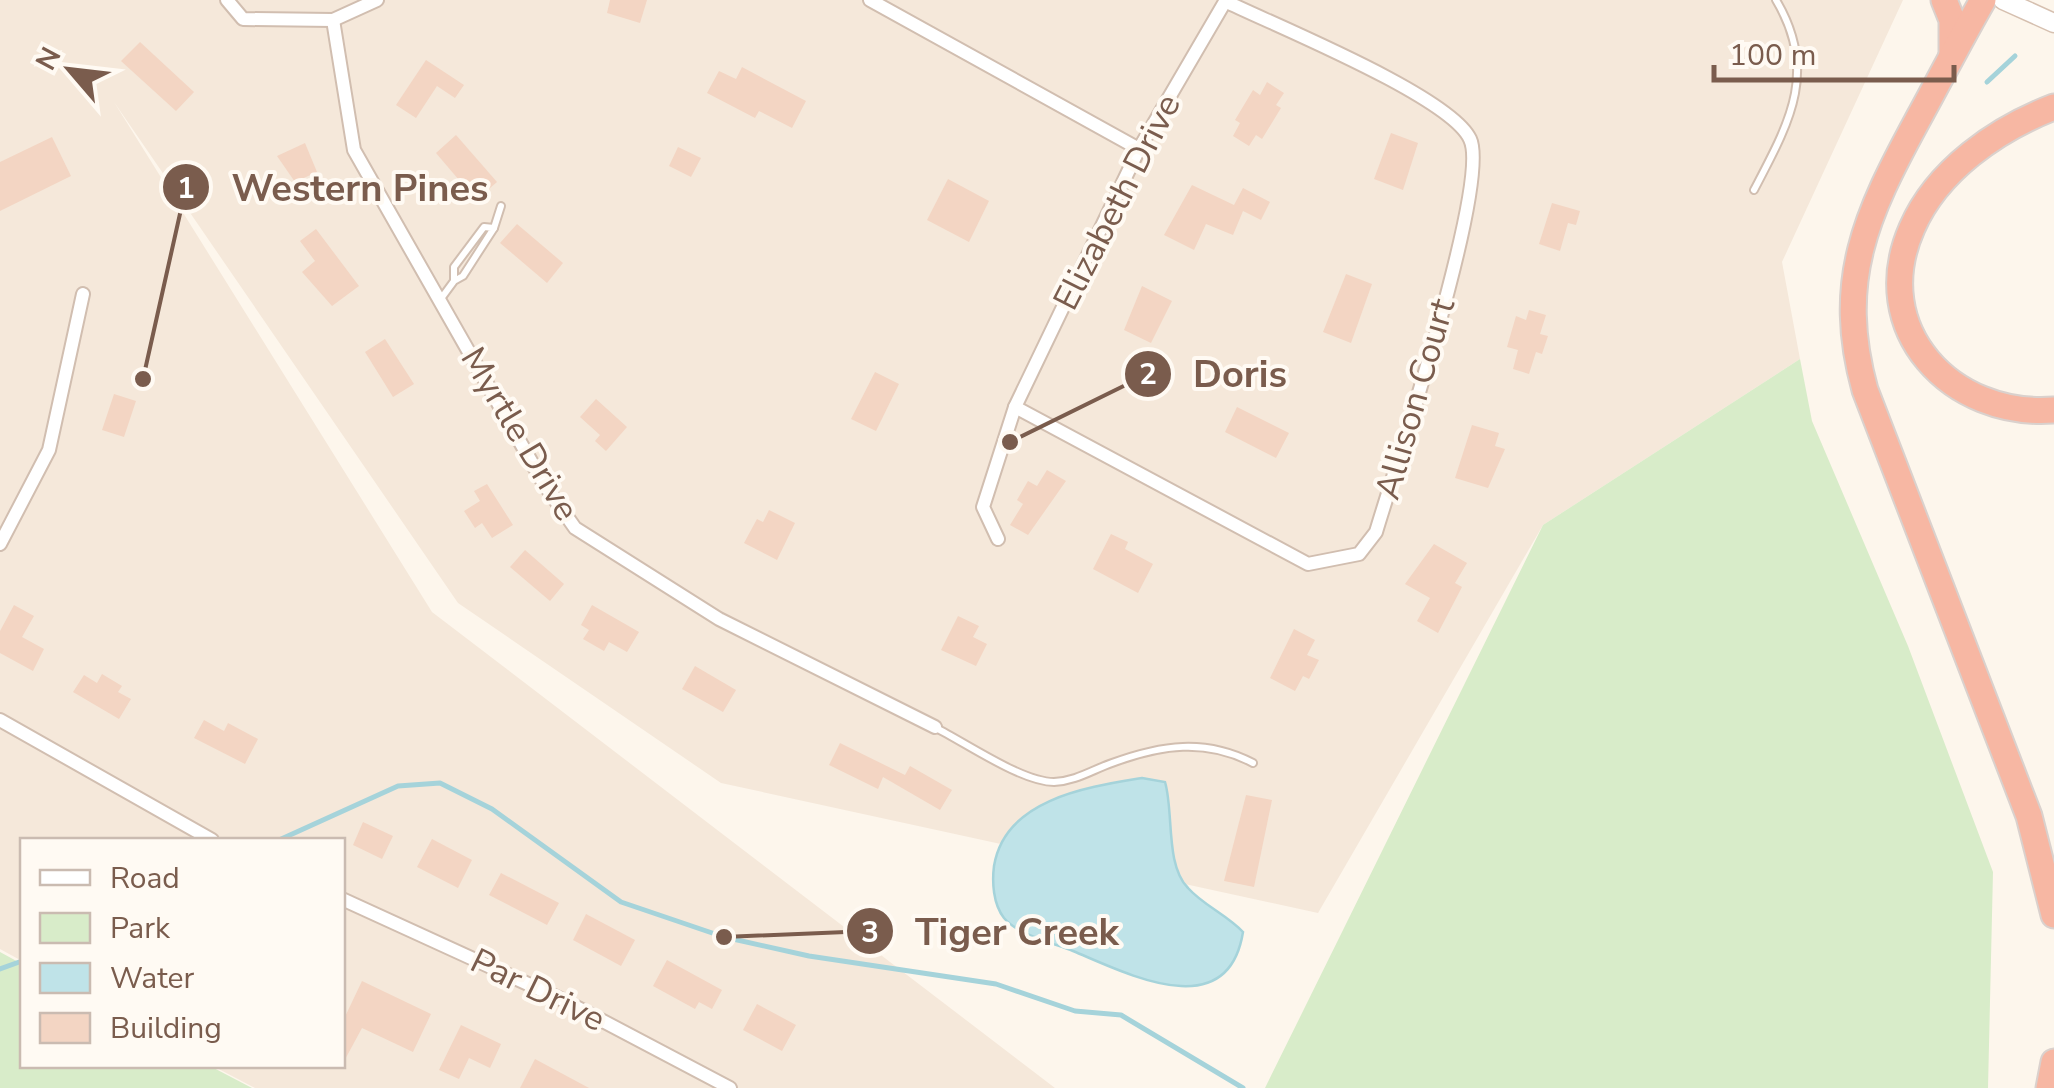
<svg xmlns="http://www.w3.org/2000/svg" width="2054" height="1088" font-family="'Nunito Sans',sans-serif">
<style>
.residential{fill:#f5e8da}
.green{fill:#d8ecc9}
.water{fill:#bfe3e8;stroke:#a5d3da;stroke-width:2.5}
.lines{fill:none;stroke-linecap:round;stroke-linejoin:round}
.stream{stroke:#a5d3da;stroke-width:5}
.building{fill:#f3d5c3}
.service-casing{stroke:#d1beb0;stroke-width:10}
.minor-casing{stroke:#d1beb0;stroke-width:16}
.secondary-casing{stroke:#d6c0b0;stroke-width:21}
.motorway-casing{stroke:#dad1cd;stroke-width:29}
.service{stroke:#fff;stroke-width:6}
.minor{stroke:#fff;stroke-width:12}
.secondary{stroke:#fff;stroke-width:18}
.motorway{stroke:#f7b7a3;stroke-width:25}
.labels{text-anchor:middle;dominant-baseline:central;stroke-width:8;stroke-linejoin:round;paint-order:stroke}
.street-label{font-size:35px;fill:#7a5c4d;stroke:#fffaf3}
.leader{fill:none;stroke:#7a5c4d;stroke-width:4}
.callout-dot{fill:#7a5c4d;stroke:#fffaf3;stroke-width:4}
.mark-label{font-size:30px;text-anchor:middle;font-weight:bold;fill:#fff}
.callout-label{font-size:38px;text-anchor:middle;font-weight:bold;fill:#7a5c4d;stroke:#fffaf3;stroke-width:8;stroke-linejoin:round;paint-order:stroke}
</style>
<rect width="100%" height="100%" fill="#fdf6ec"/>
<polygon class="residential" points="0,0 1903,0 1782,262 1800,359 1543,525 1318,913 721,783 458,603 114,102 432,612 1055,1088 255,1088 213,1066 342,1066 342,840 22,840 22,961 0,949"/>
<g class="green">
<polygon points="1800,359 1812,421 1908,646 1993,872 1988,1088 1265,1088 1543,525"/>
<polygon points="0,952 22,964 22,1066 210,1066 252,1088 0,1088"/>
</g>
<path class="water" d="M1142 778 1165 782C1174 812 1165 865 1188 888 1203 905 1227 915 1243 932 1228 1026 1128 974 1073 951 1053 943 1018 935 1004 918 993 904 992 882 994 866 1005 799 1087 787 1142 778Z"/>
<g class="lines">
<g class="stream">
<polyline points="1987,82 2015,56"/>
<polyline points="279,840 398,786 440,783 492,809 621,902 724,937 809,956 996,984 1075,1011 1121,1015 1243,1088"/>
<polyline points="0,969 22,961"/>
</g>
</g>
<g class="building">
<polygon points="610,0 647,0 640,23 607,13"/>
<polygon points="140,42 194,92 176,111 121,61"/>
<polygon points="426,60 464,85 455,98 437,86 416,118 396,105"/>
<polygon points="742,67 806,101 792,128 759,111 755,118 707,93 719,71 736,79"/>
<polygon points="1267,82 1284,93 1276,105 1281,108 1262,139 1256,135 1249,146 1233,136 1240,123 1235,120 1253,90 1260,95"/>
<polygon points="1391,133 1418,143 1403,190 1374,179"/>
<polygon points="456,135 497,182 476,200 436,153"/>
<polygon points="52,137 71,176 0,211 0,162"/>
<polygon points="305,143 317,172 295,182 277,156"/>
<polygon points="678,147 701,158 691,177 669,166"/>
<polygon points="948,179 989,201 969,242 927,220"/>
<polygon points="1192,185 1234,205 1243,188 1270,202 1261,220 1243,211 1233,235 1206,224 1194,250 1164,235"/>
<polygon points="1552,203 1580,211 1576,225 1568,223 1560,251 1539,244"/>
<polygon points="517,224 563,263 547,283 500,243"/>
<polygon points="316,229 359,286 332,306 302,272 315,261 300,241"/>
<polygon points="1346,274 1372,284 1351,343 1323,332"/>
<polygon points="1142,286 1172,301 1151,343 1124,330"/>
<polygon points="1529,310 1546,315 1540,334 1548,336 1542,354 1536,352 1529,374 1513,369 1518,350 1507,347 1516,316 1526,320"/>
<polygon points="385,339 414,384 393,397 365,352"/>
<polygon points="875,372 899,384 876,431 851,419"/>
<polygon points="114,394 136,401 124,437 102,430"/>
<polygon points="596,399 627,427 606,451 595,441 600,435 580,417"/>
<polygon points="1237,407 1289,433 1276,458 1225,432"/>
<polygon points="1472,425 1499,433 1495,446 1505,449 1488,488 1455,478"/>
<polygon points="1047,470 1066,481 1028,535 1010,525 1023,504 1017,500 1028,481 1037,486"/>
<polygon points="487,484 513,525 492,538 482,523 475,528 464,511 480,501 474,491"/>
<polygon points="769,510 795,523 777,560 744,543 757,519 763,522"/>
<polygon points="1111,534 1128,542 1125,549 1153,564 1138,593 1093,569"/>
<polygon points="1434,544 1467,563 1455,583 1462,587 1438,633 1417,621 1430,598 1405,584"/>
<polygon points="525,550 564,584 550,601 510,567"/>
<polygon points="14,605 34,616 22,637 44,649 33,671 0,653 0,631"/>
<polygon points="592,605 639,632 627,652 609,642 604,651 583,639 589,630 581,625"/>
<polygon points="958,616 979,626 973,637 987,644 976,666 941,650"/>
<polygon points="1294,629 1315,640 1307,655 1319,660 1309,679 1303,676 1295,691 1270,678"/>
<polygon points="695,666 736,690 723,712 682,689"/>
<polygon points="102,674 122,686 118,692 131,699 119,719 73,692 84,675 97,683"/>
<polygon points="204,720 224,731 228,723 258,739 245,764 194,738"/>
<polygon points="840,743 905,775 910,766 952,790 940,810 883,777 878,789 829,765"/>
<polygon points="1246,795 1272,800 1254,887 1224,881"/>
<polygon points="363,822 393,836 382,859 353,845"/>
<polygon points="432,839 472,860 458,888 417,867"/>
<polygon points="501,873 559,903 547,925 489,895"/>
<polygon points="586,914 635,940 621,966 573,940"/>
<polygon points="667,960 722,990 712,1009 699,1002 695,1009 653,986"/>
<polygon points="362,981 431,1014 413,1052 362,1028 342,1065 342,1023"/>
<polygon points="757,1004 796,1025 782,1051 743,1030"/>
<polygon points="461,1025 501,1044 490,1068 469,1058 459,1079 439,1070"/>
<polygon points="535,1059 589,1088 520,1088"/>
</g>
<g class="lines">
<g class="service-casing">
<g id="service">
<path d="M1754 190C1789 123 1819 72 1776 0"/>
<polyline points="494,228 501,206"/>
<polyline points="440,300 454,281 454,267 484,227 494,228 463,276 454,281"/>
<path d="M936 728C966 743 1022 782 1054 782 1076 781 1092 770 1112 763 1161 745 1205 738 1253 763"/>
</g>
</g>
<g class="minor-casing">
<g id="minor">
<polyline points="227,0 243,19 333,20 377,0"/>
<polyline points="870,0 1139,149"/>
<polyline points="333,20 354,150 544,484 575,528 719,619 935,727"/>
<path d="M1015 407 1308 564 1359 554 1376 532C1394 471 1491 182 1470 139 1450 96 1274 25 1225 1"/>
<polyline points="998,539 983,507 1015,407 1139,149 1226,0"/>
<polyline points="0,544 49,450 83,294"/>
<polyline points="0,720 212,840"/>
<polyline points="342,899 563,1000 730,1088"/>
</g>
</g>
<g class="secondary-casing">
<polyline id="secondary" points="2003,0 2054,23"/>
</g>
<g class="motorway-casing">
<g id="motorway">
<polyline points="1944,0 1952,20 1952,53"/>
<path d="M1983 0C1960 40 1939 81 1917 121 1866 215 1835 281 1865 390L2029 816 2054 915"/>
<path d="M2054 107C1997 129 1937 170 1912 228 1867 330 1952 418 2054 410"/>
<polyline points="2049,1088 2054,1062"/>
</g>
</g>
<use href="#service" class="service"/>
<use href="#minor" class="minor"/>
<use href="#secondary" class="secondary"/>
<use href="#motorway" class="motorway"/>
</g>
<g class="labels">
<g class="street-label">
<text transform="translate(1117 202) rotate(-63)">Elizabeth Drive</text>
<text transform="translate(1415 399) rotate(-74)">Allison Court</text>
<text transform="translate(520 434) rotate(59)">Myrtle Drive</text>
<text transform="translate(538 990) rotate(26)">Par Drive</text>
</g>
</g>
<path class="leader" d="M143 379L186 187M1010 442L1148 374M724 937L870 931"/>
<g class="callout-dot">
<circle cx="143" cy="379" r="10"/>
<circle cx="1010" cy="442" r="10"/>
<circle cx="724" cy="937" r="10"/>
<circle cx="186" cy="187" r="25"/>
<circle cx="1148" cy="374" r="25"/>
<circle cx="870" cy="931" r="25"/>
</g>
<g class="mark-label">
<text x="186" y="198">1</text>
<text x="1148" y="384">2</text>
<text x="870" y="942">3</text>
</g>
<g class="callout-label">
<text x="360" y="201">Western Pines</text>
<text x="1240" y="387">Doris</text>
<text x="1017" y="945">Tiger Creek</text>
</g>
<rect x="20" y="838" width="325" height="230" fill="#fffaf3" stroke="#cabbb1" stroke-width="2.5"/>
<rect x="40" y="870" width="50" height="15" fill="#ffffff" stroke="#cabbb1" stroke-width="2.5"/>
<text x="110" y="888" font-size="30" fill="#7a5c4d">Road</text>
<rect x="40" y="913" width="50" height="30" fill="#d8ecc9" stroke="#cabbb1" stroke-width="2.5"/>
<text x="110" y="938" font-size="30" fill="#7a5c4d">Park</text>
<rect x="40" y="963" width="50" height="30" fill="#bfe3e8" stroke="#cabbb1" stroke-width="2.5"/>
<text x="110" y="988" font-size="30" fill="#7a5c4d">Water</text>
<rect x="40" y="1013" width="50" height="30" fill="#f3d5c3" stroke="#cabbb1" stroke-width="2.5"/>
<text x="110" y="1038" font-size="30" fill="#7a5c4d">Building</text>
<g transform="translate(70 70) rotate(298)" stroke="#fffaf3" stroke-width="8" paint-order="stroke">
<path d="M0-8L18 38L0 25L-18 38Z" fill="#7a5c4d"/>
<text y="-15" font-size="28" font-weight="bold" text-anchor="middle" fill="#7a5c4d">N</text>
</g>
<path d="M1714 65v15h240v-15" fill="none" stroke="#7a5c4d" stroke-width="5"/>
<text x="1729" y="65" font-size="30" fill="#7a5c4d" stroke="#fffaf3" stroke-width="8" paint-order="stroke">100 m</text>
</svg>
